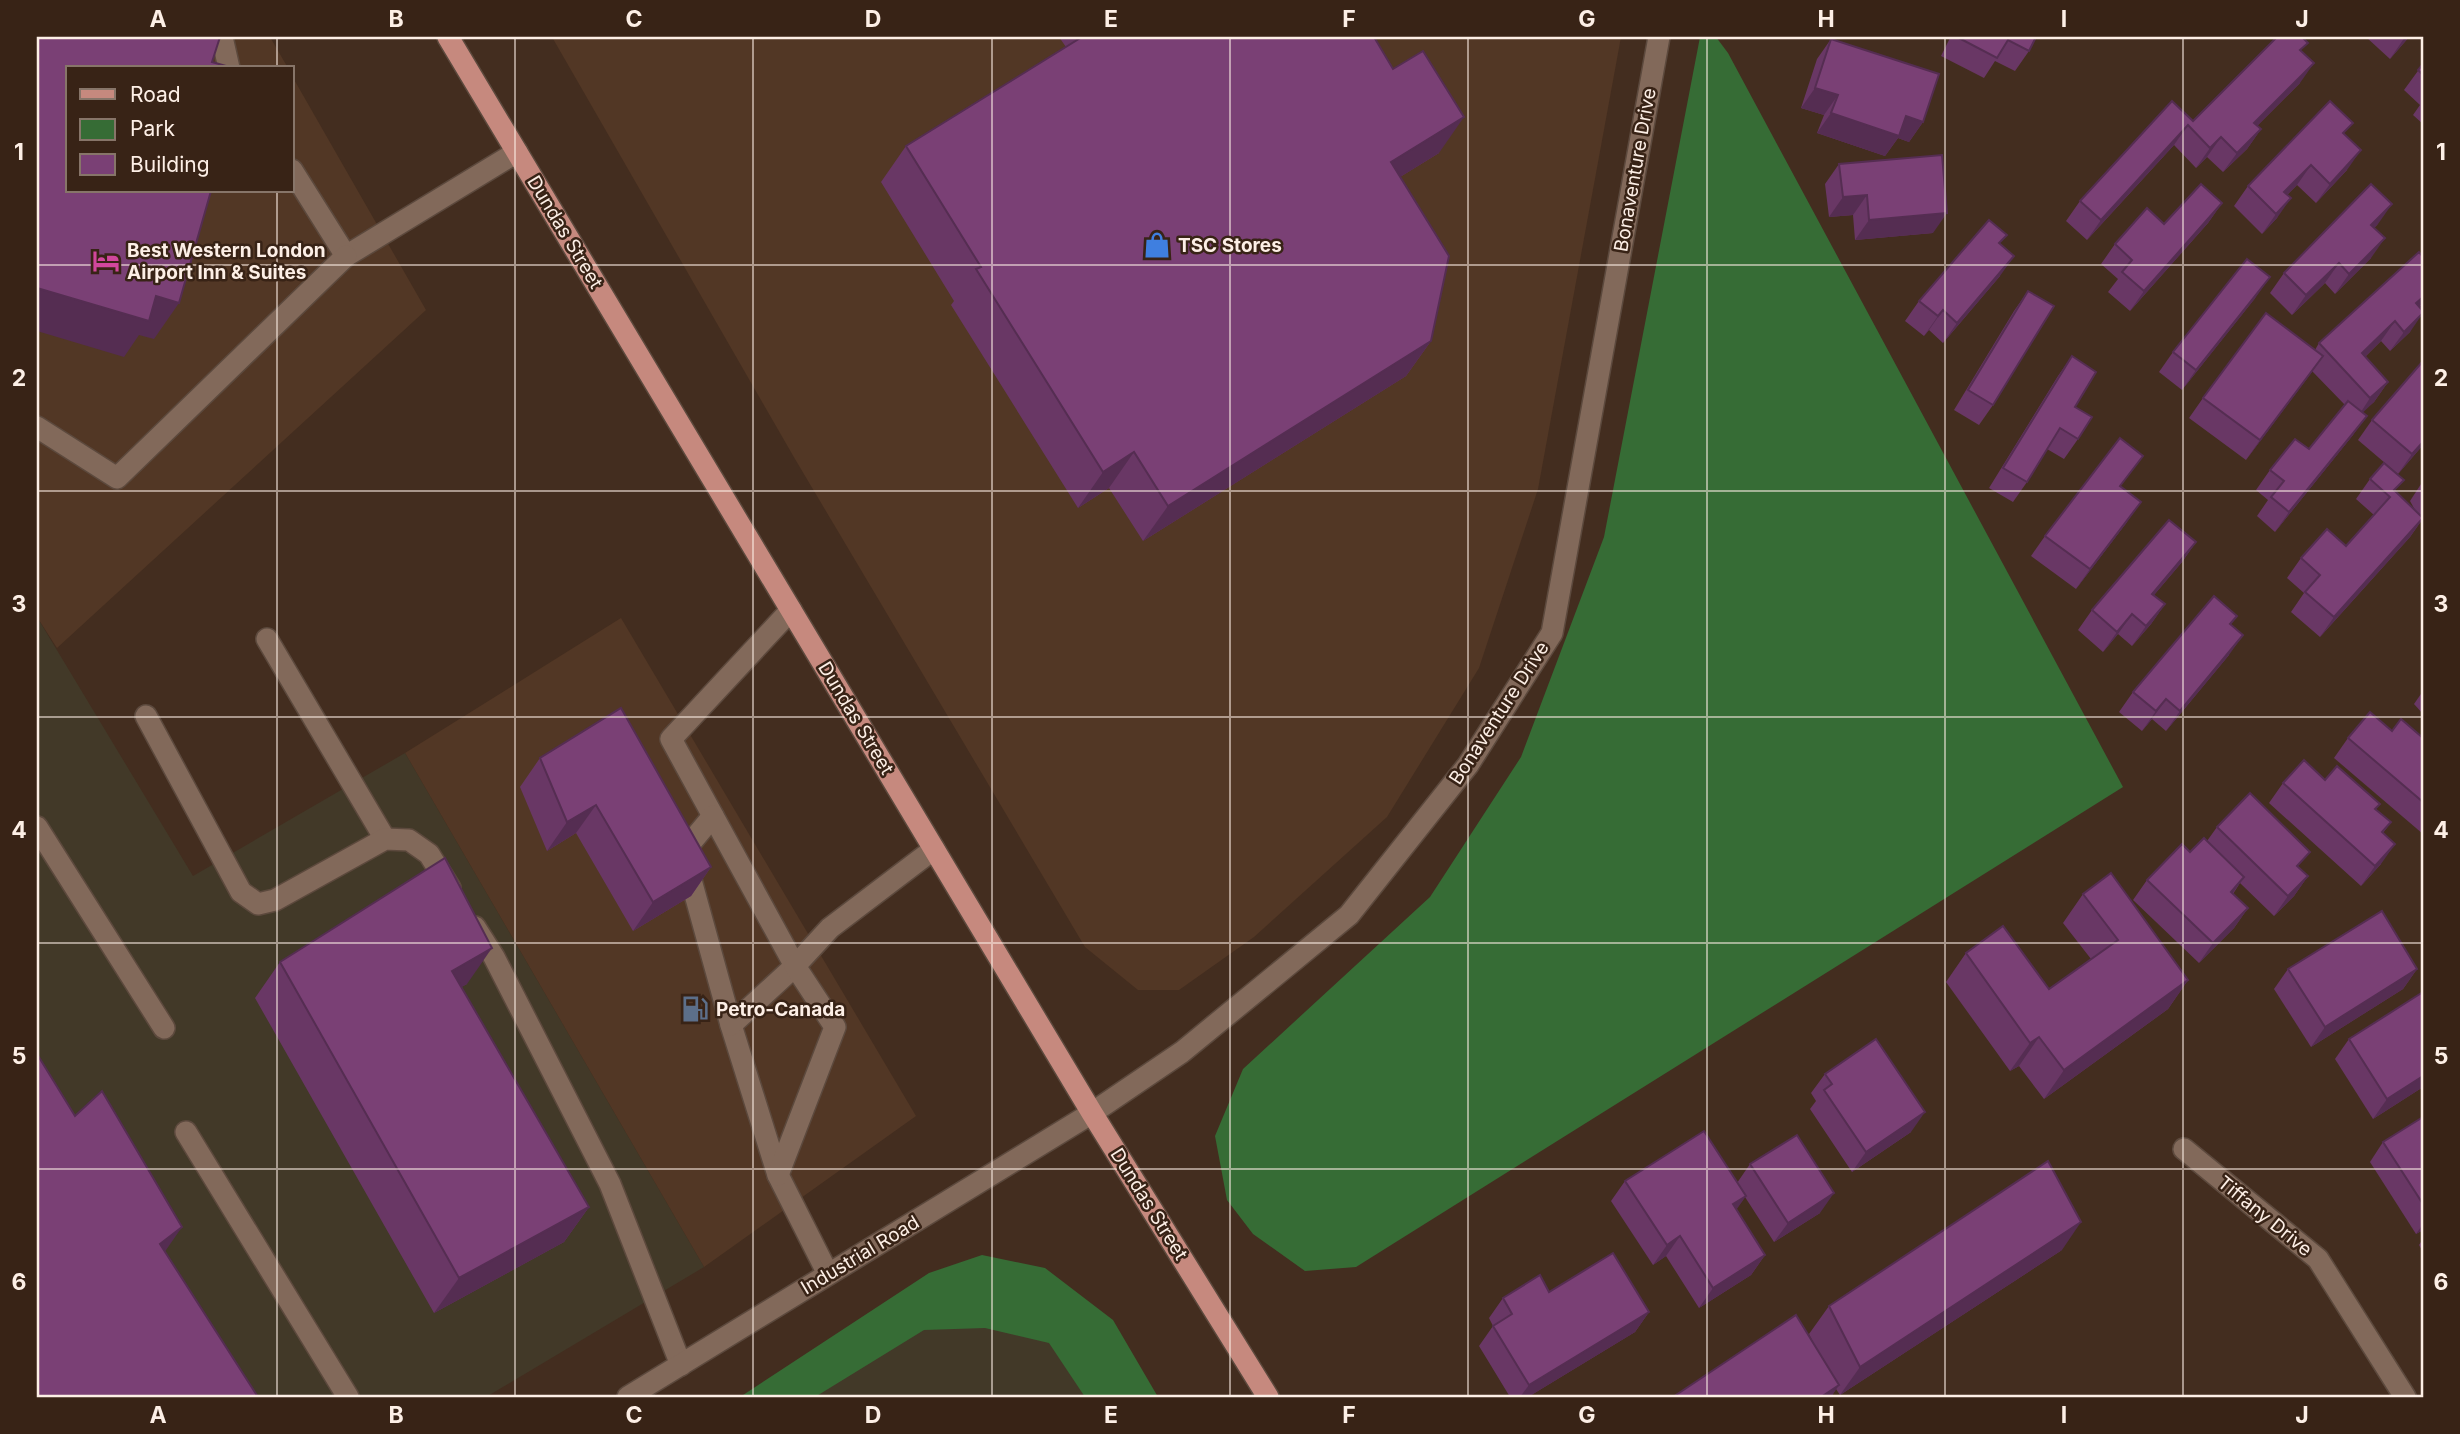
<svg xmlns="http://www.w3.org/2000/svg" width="2460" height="1434" font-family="Inter,sans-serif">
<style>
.built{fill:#523725}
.industrial{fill:#423928}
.green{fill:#366c35}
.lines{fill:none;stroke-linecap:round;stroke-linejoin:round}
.minor-casing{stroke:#5c493d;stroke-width:24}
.major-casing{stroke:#5c493d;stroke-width:24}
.minor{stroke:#82695a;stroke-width:21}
.major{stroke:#c6897e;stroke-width:21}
.wall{fill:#693765}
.shaded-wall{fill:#552d52}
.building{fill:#7a4075;stroke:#552d52;stroke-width:2}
.grid{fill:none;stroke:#fdefe6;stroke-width:2;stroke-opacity:0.55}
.labels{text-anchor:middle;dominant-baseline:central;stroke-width:5;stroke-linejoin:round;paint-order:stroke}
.street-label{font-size:19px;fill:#fdefe6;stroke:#382316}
.poi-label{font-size:19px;font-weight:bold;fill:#fdefe6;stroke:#382316;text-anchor:start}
.neatline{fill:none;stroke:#fdefe6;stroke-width:2.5}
.grid-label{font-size:23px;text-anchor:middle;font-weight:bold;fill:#fdefe6}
</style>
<rect width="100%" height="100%" fill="#432d1f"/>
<g class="built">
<polygon points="37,37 270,37 288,68 68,68 68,191 292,191 292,76 426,310 57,648 37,617"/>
<polygon points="552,37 1621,37 1538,489 1479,668 1387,817 1254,937 1179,990 1138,990 1085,947 795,459"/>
<polygon points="621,618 916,1116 704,1267 405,753"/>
</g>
<g class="industrial">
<polygon points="37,617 193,876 405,753 704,1267 486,1397 37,1397"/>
<polygon points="949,1295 1057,1321 1103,1397 776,1397"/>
</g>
<g class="green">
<polygon points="1700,37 1716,37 1728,53 2123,787 1356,1267 1305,1271 1253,1234 1227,1200 1215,1136 1243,1069 1430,897 1521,757 1604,537"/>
<polygon points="982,1255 1045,1268 1113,1320 1158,1397 1085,1397 1049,1343 985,1328 924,1330 815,1397 740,1397 929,1273"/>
</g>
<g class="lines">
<g class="minor-casing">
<g id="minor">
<polyline points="222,37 229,68"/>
<polyline points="292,170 346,256 517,152"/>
<polyline points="37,427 117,478 346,256"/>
<polyline points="791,610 671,739 795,966 731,1025 778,1175 828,1274"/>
<polyline points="267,639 385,839"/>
<polyline points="146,716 241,892 258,904 275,900 385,839 409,840 429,854 450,888"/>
<polyline points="713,816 688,846 691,880 731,1025"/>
<polyline points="37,827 164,1028"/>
<polyline points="475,927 494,957 610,1184 681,1365"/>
<polyline points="186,1132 348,1397"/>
<polyline points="2184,1149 2318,1259 2405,1397"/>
<polyline points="778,1175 835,1027 795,966 830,928 934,849"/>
<polyline points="628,1397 1092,1113 1182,1052 1349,915 1468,765 1552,633 1659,37"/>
</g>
</g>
<g class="major-casing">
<polyline id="major" points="448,37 1092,1113 1268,1397"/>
</g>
<use href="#minor" class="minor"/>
<use href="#major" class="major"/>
</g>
<g class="wall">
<polygon points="1059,37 1374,37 1439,153 1400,177 1431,341 1406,376 1143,541 1109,488 1078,508 951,305 954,301 881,182 906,146 1066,47"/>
<polygon points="1948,37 2036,37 2029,51 2015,71 1995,61 1984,78 1941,56 1950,38"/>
<polygon points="2366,37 2409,37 2390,59"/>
<polygon points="1831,39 1923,122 1909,142 1898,138 1885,156 1817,133 1824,115 1801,108 1817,59"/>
<polygon points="2302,51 2300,83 2257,126 2261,129 2247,149 2223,172 2207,157 2196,168 2174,145 2087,240 2066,221 2080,201 2193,121"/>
<polygon points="2423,64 2423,124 2413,115 2420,105 2404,90"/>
<polygon points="2345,135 2347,170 2316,203 2297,185 2287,195 2277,218 2262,234 2234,206 2248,186"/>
<polygon points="1839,164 1933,233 1855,240 1853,215 1829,217 1825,184"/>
<polygon points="2222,203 2208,223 2130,311 2108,292 2118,279 2101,264 2115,244"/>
<polygon points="2378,224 2374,228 2371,258 2335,294 2325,283 2292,315 2270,293 2284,273"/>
<polygon points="2000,244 2000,276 1943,343 1929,330 1924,336 1905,321 1919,301"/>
<polygon points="2028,291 1993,405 1979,425 1954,410 2014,311"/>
<polygon points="2256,297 2182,390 2159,372 2173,352"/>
<polygon points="2423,303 2420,307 2410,332 2390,351 2381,341 2365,357 2388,382 2374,402 2362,412 2353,435 2275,532 2257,516 2268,500 2256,490 2270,470 2309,449 2345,405 2312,371 2246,460 2189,418 2203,398 2315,350 2319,343"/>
<polygon points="2072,356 2078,439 2064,459 2047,449 2027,482 2013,502 1989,488 2058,376"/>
<polygon points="2372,420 2423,445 2398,474 2358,440"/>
<polygon points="2370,479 2395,492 2415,510 2410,501 2423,481 2423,523 2422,520 2410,537 2320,637 2291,612 2304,593 2287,578 2301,558 2346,546 2374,515 2356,499"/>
<polygon points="2121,487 2127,522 2076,589 2031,556 2045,536"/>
<polygon points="2196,542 2182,562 2154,595 2165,604 2151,624 2132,646 2118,634 2103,652 2078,630 2092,610"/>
<polygon points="2237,616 2231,624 2229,655 2166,731 2152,719 2142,731 2119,712 2133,692"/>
<polygon points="2423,691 2423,714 2414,704"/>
<polygon points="2392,731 2423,738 2423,834 2334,758 2348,738"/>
<polygon points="540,758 711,867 691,896 633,931 576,833 547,851 520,787"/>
<polygon points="2325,780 2376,809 2391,822 2383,833 2381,864 2361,886 2269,803 2283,783"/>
<polygon points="2217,827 2299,867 2308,876 2294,896 2274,916 2240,883 2233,894 2248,908 2234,928 2199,963 2133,900 2147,880 2207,841"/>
<polygon points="2083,894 2188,980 2168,1009 2044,1099 2019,1066 2010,1071 1946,982 1966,953 2049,989 2091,959 2063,923"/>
<polygon points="280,962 467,984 461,987 589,1207 564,1242 434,1313 255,998"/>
<polygon points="2288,969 2417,969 2403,989 2311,1047 2274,989"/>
<polygon points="2349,1039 2423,1087 2373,1119 2335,1059"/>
<polygon points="1825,1074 1911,1132 1852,1172 1810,1109 1816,1101 1811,1093"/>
<polygon points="2423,1117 2423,1230 2416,1234 2370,1162 2383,1142"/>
<polygon points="1750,1164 1820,1213 1774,1242 1745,1197 1736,1209 1765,1255 1751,1275 1699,1308 1666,1256 1653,1265 1611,1201 1625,1181 1737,1183"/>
<polygon points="2423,1239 2423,1252 2419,1245"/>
<polygon points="2062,1250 1840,1395 1836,1389 1831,1397 1814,1344 1809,1334 1829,1306"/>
<polygon points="1549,1292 1649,1312 1635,1332 1528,1397 1510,1397 1479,1346 1493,1326 1489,1318 1503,1298"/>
</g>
<g class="shaded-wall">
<polygon points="2405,37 2409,37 2390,59"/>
<polygon points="2314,63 2300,83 2240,143 2254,123"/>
<polygon points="1815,88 1838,95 1824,115 1801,108"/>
<polygon points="1831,113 1906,116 1923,122 1909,142 1898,138 1885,156 1817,133"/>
<polygon points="1464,117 1439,153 1366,198 1391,162"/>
<polygon points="2188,125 2174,145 2087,240 2101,220"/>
<polygon points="2261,129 2247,149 2223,172 2237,153"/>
<polygon points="2221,137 2207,157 2196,168 2210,148"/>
<polygon points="2361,150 2347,170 2316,203 2330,184"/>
<polygon points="2311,165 2297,185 2270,212 2284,192"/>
<polygon points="1867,195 1853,215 1829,217 1843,197"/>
<polygon points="2291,198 2277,218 2262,234 2276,214"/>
<polygon points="2222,203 2208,223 2130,311 2144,291"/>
<polygon points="2392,204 2378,224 2357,245 2371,225"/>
<polygon points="1947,213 1933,233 1855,240 1869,220"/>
<polygon points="2385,238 2371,258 2335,294 2349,274"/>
<polygon points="2014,256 2000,276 1943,343 1957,323"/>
<polygon points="2339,263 2325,283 2292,315 2306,295"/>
<polygon points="2270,277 2256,297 2182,390 2196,370"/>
<polygon points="37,288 156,296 179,303 154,339 139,335 124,357 37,331"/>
<polygon points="2423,297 2423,303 2402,323 2416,303"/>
<polygon points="1943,310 1929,330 1924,336 1938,316"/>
<polygon points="2423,313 2410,332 2390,351 2404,332"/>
<polygon points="2395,321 2381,341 2348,373 2362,353"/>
<polygon points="1431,341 1406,376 1143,541 1168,506"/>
<polygon points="2323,356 2309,376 2246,460 2260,440"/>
<polygon points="2388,382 2374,402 2357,418 2370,398"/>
<polygon points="2367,416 2353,435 2275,532 2289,512"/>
<polygon points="2423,442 2423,445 2398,474 2412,454"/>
<polygon points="1134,452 1109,488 1078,508 1103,472"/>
<polygon points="2141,502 2127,522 2076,589 2090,569"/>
<polygon points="2423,518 2410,537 2320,637 2334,617"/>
<polygon points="2196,542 2182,562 2138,614 2152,594"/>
<polygon points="2165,604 2151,624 2132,646 2146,626"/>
<polygon points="2132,614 2118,634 2103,652 2117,632"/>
<polygon points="2243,635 2229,655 2166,731 2180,711"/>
<polygon points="2166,699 2152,719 2142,731 2156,711"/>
<polygon points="596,805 576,833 547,851 567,822"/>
<polygon points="2395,844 2381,864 2361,886 2375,866"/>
<polygon points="711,867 691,896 633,931 653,902"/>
<polygon points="2308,876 2294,896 2274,916 2288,896"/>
<polygon points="2244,877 2230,897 2231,892"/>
<polygon points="2248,908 2234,928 2199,963 2213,943"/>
<polygon points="492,948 467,984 427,1007 452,971"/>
<polygon points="2417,969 2403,989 2311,1047 2325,1027"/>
<polygon points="2188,980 2168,1009 2044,1099 2064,1070"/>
<polygon points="2039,1037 2019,1066 2010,1071 2030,1043"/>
<polygon points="2423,1076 2423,1087 2373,1119 2387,1099"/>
<polygon points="1925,1112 1911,1132 1852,1172 1866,1152"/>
<polygon points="1834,1193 1820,1213 1774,1242 1788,1223"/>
<polygon points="1746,1196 1732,1216 1733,1204"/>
<polygon points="589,1207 564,1242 434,1313 459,1278"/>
<polygon points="2081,1222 2062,1250 1840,1395 1860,1367"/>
<polygon points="2423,1224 2423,1230 2416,1234"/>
<polygon points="182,1227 157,1263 160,1244"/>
<polygon points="1680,1236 1666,1256 1653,1265 1667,1245"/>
<polygon points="1765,1255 1751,1275 1699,1308 1713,1288"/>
<polygon points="1649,1312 1635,1332 1528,1397 1520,1397 1529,1385"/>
<polygon points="1839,1385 1831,1397 1821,1397"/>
</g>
<g class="building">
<polygon points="37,37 220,37 212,62 233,68 68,68 68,191 211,191 179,303 156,296 149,321 37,288"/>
<polygon points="1082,37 1374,37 1393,69 1423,51 1464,117 1391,162 1449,256 1431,341 1168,506 1134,452 1103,472 976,269 981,267 906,146"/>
<polygon points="1957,37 2036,37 2029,51 2008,40 1997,58"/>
<polygon points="2277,37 2302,37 2308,43 2300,50 2314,63 2254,123 2261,129 2237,153 2221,137 2210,148 2188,125 2101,220 2080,201 2172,101 2193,121"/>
<polygon points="1831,39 1939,74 1923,122 1906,116 1899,136 1831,113 1838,95 1815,88"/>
<polygon points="2423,64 2423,75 2418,70"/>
<polygon points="2330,101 2353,123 2343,133 2361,150 2330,184 2311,165 2284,192 2291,198 2276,214 2248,186"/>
<polygon points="1942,155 1947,213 1869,220 1867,195 1843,197 1839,164"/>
<polygon points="2201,184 2222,203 2144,291 2122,272 2132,260 2115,244 2147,208 2164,224"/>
<polygon points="2371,184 2392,204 2371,225 2385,238 2349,274 2339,263 2306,295 2284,273"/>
<polygon points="1989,220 2007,235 1999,243 2014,256 1957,323 1943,310 1938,316 1919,301"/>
<polygon points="2419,252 2423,257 2423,297 2416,303 2423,311 2423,313 2404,332 2395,321 2362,353 2388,382 2370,398 2319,343"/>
<polygon points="2247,259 2270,277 2196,370 2173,352"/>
<polygon points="2028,291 2054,306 1993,405 1968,390"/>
<polygon points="2266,313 2323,356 2260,440 2203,398"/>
<polygon points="2072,356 2096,372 2075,407 2092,417 2078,439 2060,428 2027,482 2003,468"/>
<polygon points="2423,361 2423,442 2412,454 2372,420"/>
<polygon points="2348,401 2367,416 2289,512 2271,497 2284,481 2270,470 2295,439 2309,449"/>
<polygon points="2120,438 2143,456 2120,486 2141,502 2090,569 2045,536"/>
<polygon points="2384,463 2404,480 2394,490 2423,518 2334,617 2305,592 2320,575 2301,558 2327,529 2346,546 2390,497 2370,479"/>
<polygon points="2169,520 2196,542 2152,594 2165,604 2146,626 2132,614 2117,632 2092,610"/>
<polygon points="2214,596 2237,616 2230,624 2243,635 2180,711 2166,699 2156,711 2133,692"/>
<polygon points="621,708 711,867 653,902 596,805 567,822 540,758"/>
<polygon points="2370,712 2392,731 2401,719 2423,738 2423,802 2348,738"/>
<polygon points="2304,760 2325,780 2337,766 2380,804 2375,809 2391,822 2382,832 2395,844 2375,866 2283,783"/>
<polygon points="2250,793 2310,852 2297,866 2308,876 2288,896 2217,827"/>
<polygon points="2204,838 2244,877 2231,892 2248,908 2213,943 2147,880 2182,844 2190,852"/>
<polygon points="445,858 492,948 452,971 589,1207 459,1278 280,962"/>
<polygon points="2111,873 2188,980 2064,1070 2039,1037 2030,1043 1966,953 2003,926 2049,989 2118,940 2083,894"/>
<polygon points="2382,911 2417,969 2325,1027 2288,969"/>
<polygon points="2423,992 2423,1076 2387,1099 2349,1039"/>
<polygon points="1876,1039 1925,1112 1866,1152 1824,1090 1832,1084 1825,1074"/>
<polygon points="37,1054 75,1116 102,1091 182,1227 160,1244 258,1397 37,1397"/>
<polygon points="2423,1117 2423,1204 2383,1142"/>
<polygon points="1704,1131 1746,1196 1733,1204 1765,1255 1713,1288 1680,1236 1667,1245 1625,1181"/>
<polygon points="1797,1135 1834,1193 1788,1223 1750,1164"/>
<polygon points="2048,1161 2081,1222 1860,1367 1829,1306"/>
<polygon points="1613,1253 1649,1312 1529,1385 1493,1326 1512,1314 1503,1298 1540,1275 1549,1292"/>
<polygon points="1796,1315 1839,1385 1821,1397 1673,1397"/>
</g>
<path class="grid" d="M277 37V68M515 37V1397M753 37V1397M992 37V1397M1230 37V1397M1468 37V1397M1707 37V1397M1945 37V1397M2183 37V1397M277 191V1397M37 265H2423M37 491H2423M37 717H2423M37 943H2423M37 1169H2423"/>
<defs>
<g id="shop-bare" transform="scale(2.1)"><path d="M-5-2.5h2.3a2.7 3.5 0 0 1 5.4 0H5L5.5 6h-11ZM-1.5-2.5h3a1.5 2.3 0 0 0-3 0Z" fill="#3f7fe0" stroke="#382316" stroke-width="2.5" paint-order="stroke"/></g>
<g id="hotel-bare" transform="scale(2.1)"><path d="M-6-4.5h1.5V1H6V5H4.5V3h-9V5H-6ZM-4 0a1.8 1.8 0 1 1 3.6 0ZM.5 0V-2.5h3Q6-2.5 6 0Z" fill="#d1479c" stroke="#382316" stroke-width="2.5" paint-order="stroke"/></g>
<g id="fuel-bare" transform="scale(2.1)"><path d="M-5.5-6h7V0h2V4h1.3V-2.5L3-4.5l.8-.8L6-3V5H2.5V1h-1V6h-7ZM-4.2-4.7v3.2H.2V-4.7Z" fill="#5c6f8a" stroke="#382316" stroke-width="2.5" paint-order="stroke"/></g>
</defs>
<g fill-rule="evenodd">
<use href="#shop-bare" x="1157" y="245"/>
<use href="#hotel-bare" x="106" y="261"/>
<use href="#fuel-bare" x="695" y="1009"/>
</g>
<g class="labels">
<g class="street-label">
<text transform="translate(1635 170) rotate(-80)">Bonaventure Drive</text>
<text transform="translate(565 232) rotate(59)">Dundas Street</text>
<text transform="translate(1499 713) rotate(-57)">Bonaventure Drive</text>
<text transform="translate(856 718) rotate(59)">Dundas Street</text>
<text transform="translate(1149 1204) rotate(58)">Dundas Street</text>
<text transform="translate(2265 1216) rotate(39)">Tiffany Drive</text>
<text transform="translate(860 1255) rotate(-31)">Industrial Road</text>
</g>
<g class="poi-label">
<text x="1178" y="245">TSC Stores</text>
<text x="127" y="250">Best Western London<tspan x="127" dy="22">Airport Inn &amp; Suites</tspan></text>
<text x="716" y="1009">Petro-Canada</text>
</g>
</g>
<rect width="2460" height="1434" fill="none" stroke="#382316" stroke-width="77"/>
<rect x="66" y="66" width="228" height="126" fill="#382316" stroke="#877569" stroke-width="2"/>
<rect x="80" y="89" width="35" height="10" fill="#c6897e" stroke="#877569" stroke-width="2"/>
<text x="130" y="102" font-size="21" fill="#fdefe6">Road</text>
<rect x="80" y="119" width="35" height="21" fill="#366c35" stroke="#877569" stroke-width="2"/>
<text x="130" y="136" font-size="21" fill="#fdefe6">Park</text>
<rect x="80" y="154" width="35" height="21" fill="#7a4075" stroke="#877569" stroke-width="2"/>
<text x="130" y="172" font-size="21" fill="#fdefe6">Building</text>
<rect x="38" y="38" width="2384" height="1358" class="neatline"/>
<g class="grid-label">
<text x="158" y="27">A</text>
<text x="396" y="27">B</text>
<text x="634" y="27">C</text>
<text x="873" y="27">D</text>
<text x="1111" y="27">E</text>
<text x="1349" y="27">F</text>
<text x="1587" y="27">G</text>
<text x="1826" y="27">H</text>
<text x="2064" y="27">I</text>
<text x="2302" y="27">J</text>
<text x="19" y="160">1</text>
<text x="2441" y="160">1</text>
<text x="19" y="386">2</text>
<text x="2441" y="386">2</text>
<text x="19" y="612">3</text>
<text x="2441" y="612">3</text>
<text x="19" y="838">4</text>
<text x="2441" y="838">4</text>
<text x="19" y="1064">5</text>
<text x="2441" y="1064">5</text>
<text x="19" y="1290">6</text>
<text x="2441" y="1290">6</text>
<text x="158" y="1423">A</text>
<text x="396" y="1423">B</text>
<text x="634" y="1423">C</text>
<text x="873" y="1423">D</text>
<text x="1111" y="1423">E</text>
<text x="1349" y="1423">F</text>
<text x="1587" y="1423">G</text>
<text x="1826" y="1423">H</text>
<text x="2064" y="1423">I</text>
<text x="2302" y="1423">J</text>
</g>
</svg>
